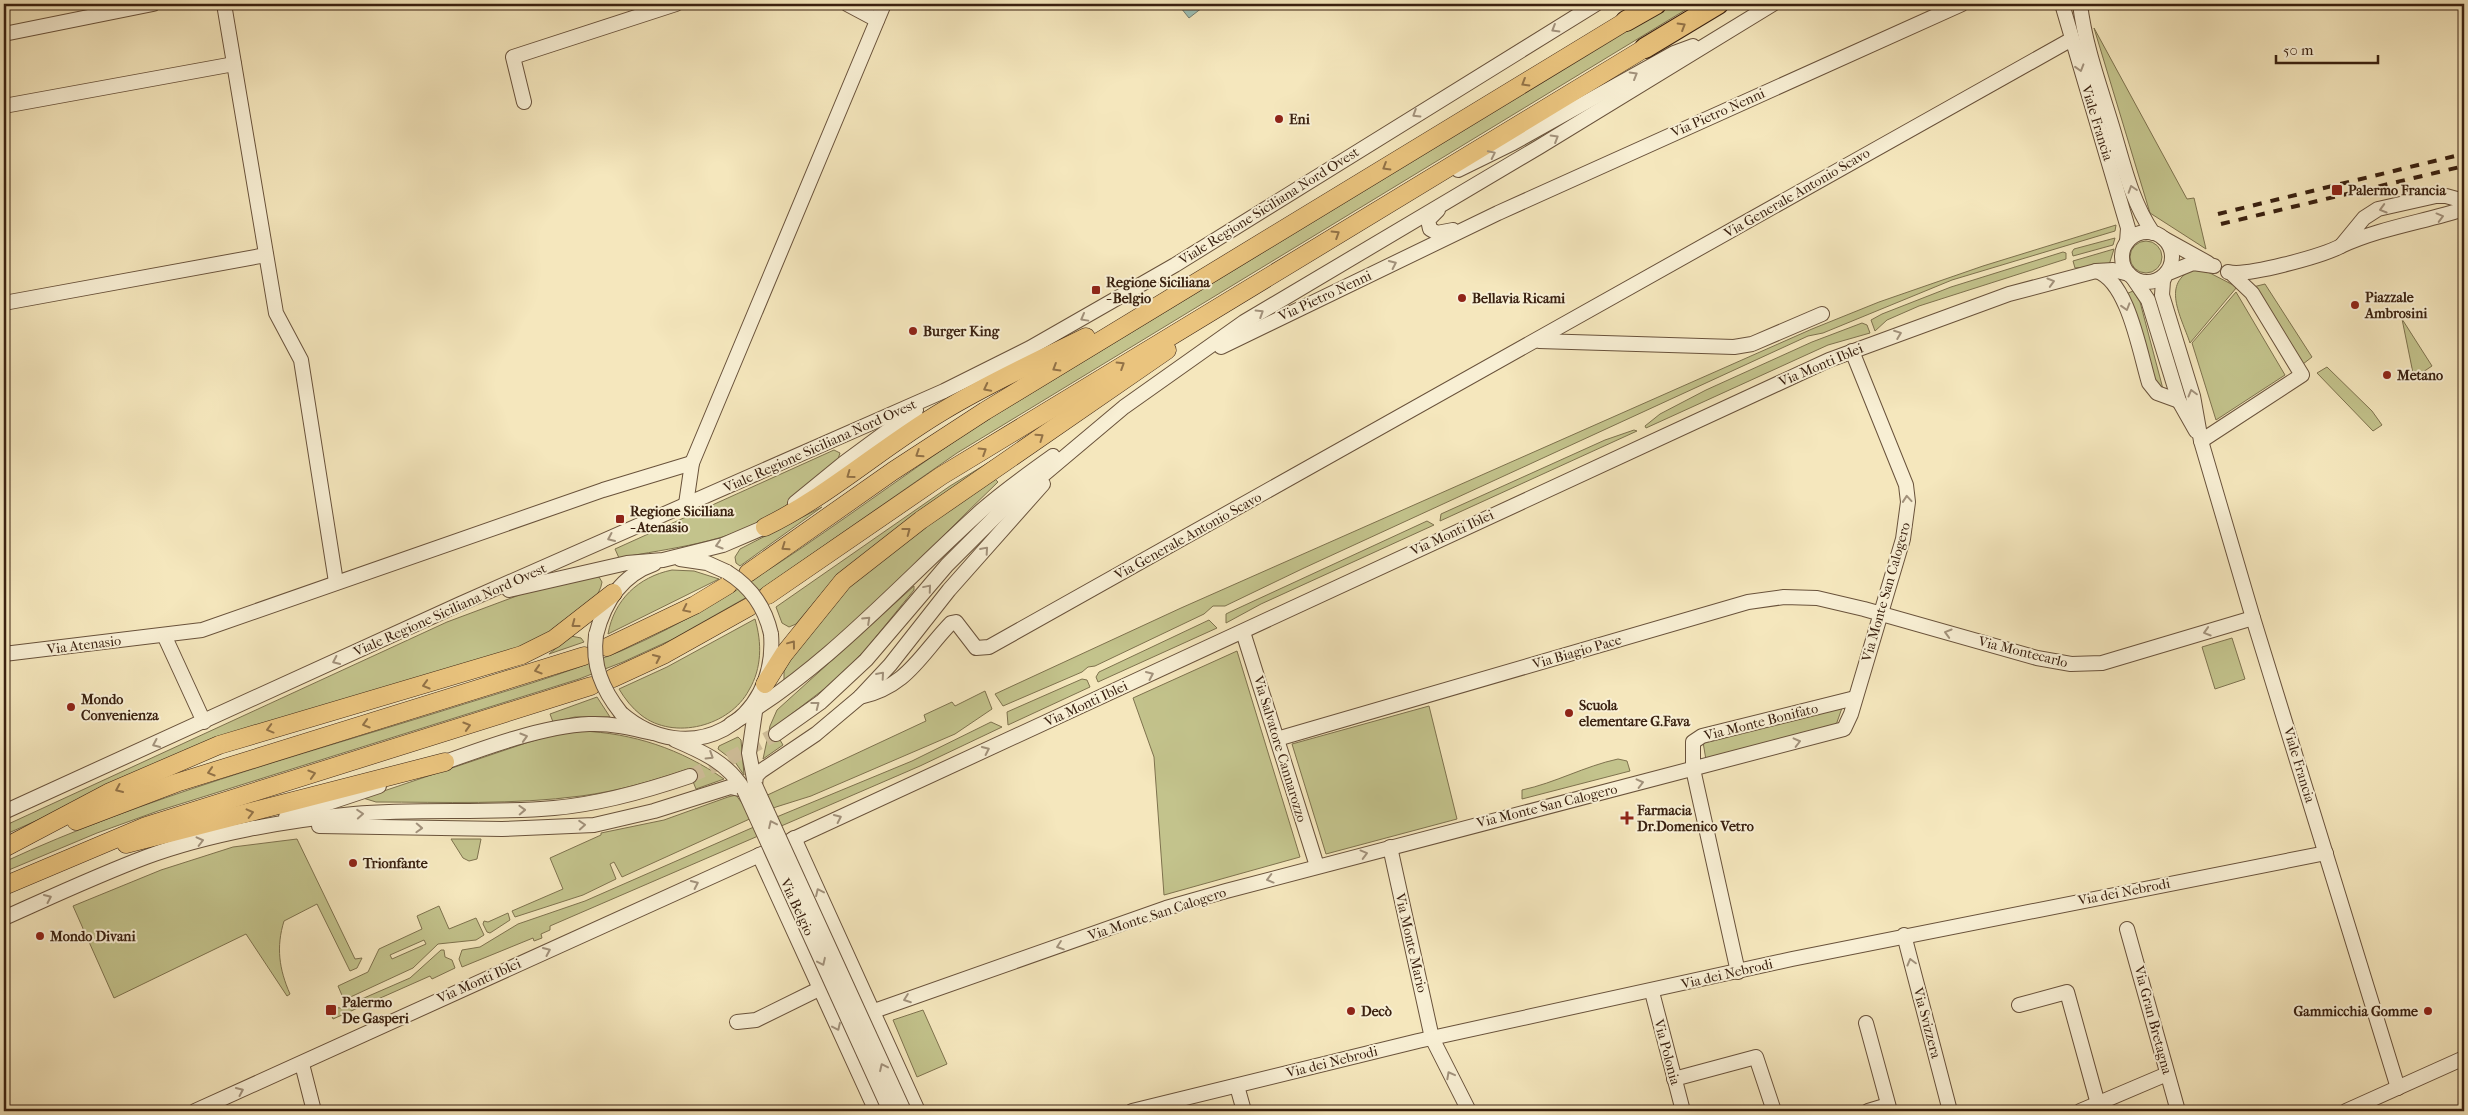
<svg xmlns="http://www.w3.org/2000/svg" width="2468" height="1115" font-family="'IM FELL French Canon',serif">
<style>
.green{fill:#c3c38c;stroke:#7e724e;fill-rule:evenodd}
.water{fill:#9cbfb5;stroke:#758073}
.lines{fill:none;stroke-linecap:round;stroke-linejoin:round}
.minor-tunnel{stroke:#d0bf9a;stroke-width:14;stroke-dasharray:14 7;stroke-linecap:butt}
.minor-casing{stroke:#69523b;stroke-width:16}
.major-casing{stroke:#3a2110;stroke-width:19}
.highway-casing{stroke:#3a2110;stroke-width:22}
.minor{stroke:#f8efd4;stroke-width:14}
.major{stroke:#eac47e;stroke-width:18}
.highway{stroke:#eac47e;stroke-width:20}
.rail{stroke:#3a2110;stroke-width:4;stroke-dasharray:9 9;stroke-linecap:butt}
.minor-bridge-casing{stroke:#69523b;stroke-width:16;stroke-linecap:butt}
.minor-bridge{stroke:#f8efd4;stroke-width:14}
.oneway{stroke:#927247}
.oneway2{stroke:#a2927c}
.poi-dot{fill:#8f2418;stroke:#f8efd4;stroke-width:2}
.labels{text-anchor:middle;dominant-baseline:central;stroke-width:4;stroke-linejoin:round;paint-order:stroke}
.street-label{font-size:14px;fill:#3a2110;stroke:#f8efd4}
.poi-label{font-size:14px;font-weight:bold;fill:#3a2110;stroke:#f8efd4;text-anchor:start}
</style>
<rect width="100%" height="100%" fill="#f5e7bd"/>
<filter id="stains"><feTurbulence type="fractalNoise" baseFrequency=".004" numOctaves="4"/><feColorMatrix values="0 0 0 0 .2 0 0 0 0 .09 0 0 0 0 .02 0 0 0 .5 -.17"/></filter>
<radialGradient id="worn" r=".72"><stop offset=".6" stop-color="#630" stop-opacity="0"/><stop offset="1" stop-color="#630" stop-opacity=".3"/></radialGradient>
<g class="green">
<path d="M1672 4H1695L957 453 763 588 671 640 623 662 579 679 158 811 97 833 4 872V862C145 797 294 757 442 711 502 692 563 675 621 651 750 595 859 504 976 427Z"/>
<polygon points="2094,28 2187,199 2194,198 2206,249 2150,213"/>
<polygon points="2116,225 2115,231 1952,280 1823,333 1808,336 1304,568 1225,606 1213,606 1204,614 1095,666 1088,667 1082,672 1003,706 995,694 1181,608 1812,329 1879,302 1983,266"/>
<polygon points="2115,238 2113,245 2073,256 2072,252 2074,249"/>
<circle cx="2146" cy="257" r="16"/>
<polygon points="2114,249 2109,265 2075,268 2073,261"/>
<polygon points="2063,252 2066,253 2066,259 1919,306 1887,320 1875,331 1871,320 1882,314 1951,287"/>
<path d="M2195 269 2208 272 2237 287 2190 343C2181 316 2160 282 2195 269Z"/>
<polygon points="2265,284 2312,357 2303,364 2253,287"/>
<polygon points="2133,291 2140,302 2163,389 2156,383 2126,294"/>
<polygon points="2236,292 2285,375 2216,420 2192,343"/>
<polygon points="2402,319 2432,366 2414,378"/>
<polygon points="1862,323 1867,325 1870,333 1828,345 1646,428 1645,426 1660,414 1706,390 1812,342"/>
<polygon points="2327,367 2372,411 2382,425 2373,431 2317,373"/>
<polygon points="1634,430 1637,431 1440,521 1441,514 1605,440"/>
<path d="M834 450 840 453 838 459C817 477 797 499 774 514 729 543 670 548 619 558L615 549Z"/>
<polygon points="991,461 827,587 796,624 789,627 782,623 776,607 950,486"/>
<path d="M995 479 998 482C928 549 862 622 784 681V671L789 662 838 595 923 527Z"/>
<polygon points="822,507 740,566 736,563 735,557 740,549"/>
<polygon points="1427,521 1434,525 1261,604 1226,623 1226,614 1230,612"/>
<path d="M672 570 694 571 719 579 608 634C614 600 638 577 672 570Z"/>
<path d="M595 577H599L602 582C599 609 543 636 520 648L230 735 4 835V826L447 622 522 594Z"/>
<polygon points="914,586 914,590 866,649 832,683 773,728 783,745 763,759 770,726 777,710"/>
<path d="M755 619C762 643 762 668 749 690 730 726 674 741 641 715 632 708 625 699 619 689L667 667Z"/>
<polygon points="1209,620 1217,628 1098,682 1096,677 1099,672"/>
<polygon points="571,636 581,638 584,642 549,654"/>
<polygon points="2232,638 2245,679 2215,689 2202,647"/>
<polygon points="1237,651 1300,857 1164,895 1154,757 1133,698"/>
<polygon points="1082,679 1087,680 1090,687 1008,725 1007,712"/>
<polygon points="985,691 992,709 955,734 811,796 776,807 622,877 614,862 610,864 616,879 583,895 515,917 512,911 563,889 550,858 601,835 601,833 664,820 728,797 736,795 744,806 926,721 924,715 952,702 955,706"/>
<polygon points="597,697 610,717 575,717 553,722 550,714"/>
<polygon points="1429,706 1457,819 1326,854 1292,744"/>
<polygon points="1842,708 1836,725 1706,760 1703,742"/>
<polygon points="991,722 1002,727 920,766 550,926 550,930 541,934 542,938 534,941 533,938 462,967 459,959 462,950 480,947 518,924 585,901 779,816 912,761"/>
<path d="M581 731C633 733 681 749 724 779L696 789 688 769C653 781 618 791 581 796 513 805 444 802 376 802L363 798 526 743 553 735Z"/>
<polygon points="738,737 741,740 744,775 735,762 718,749 719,746"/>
<path d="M1618 759 1627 761 1630 771 1522 799V790C1555 783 1585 766 1618 759Z"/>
<path d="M297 839 355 959 362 958 357 968 350 971 317 904 284 921C276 947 279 969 290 994L287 996 246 934 114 998 73 906 161 870 233 847Z"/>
<polygon points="451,839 481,839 477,859 469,861 463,858"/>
<path d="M439 906 449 929 476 918 484 935 476 940 438 944 413 968 344 1000 338 986 368 972 379 949 422 929 417 916ZM424 940 426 944 392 959 390 955Z"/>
<polygon points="508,913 510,920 490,933 487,932 483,924 484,921 488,922"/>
<polygon points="441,950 444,950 445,957 452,960 455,968 432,979 430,976 333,1019 328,1007 341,1008 410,978"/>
<polygon points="923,1010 947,1064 917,1077 893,1020"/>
</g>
<polygon class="water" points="1186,4 1207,4 1189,18 1181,8"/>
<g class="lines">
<polyline class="minor-tunnel" points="690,776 727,760 776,734"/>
<g class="minor-casing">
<g id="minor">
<polyline points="224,4 276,313 301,360 336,582"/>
<polyline points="847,4 877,20"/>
<polyline points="2062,4 2128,228 2127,242"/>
<path d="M2080 4C2085 46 2100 86 2112 126 2123 162 2131 201 2153 233"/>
<polyline points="4,34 153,4"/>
<polyline points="524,102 513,57 676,4"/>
<polyline points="4,106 234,64"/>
<polyline points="1458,170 1513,143 1674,53 1693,46"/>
<path d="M2464 201 2446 196H2436L2378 209 2364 218 2341 246C2380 228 2423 222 2464 209"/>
<polyline points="1438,210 1428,220 1430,229 1437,233 1453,230"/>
<circle cx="2147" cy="257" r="25"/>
<polyline points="2163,238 2208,263"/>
<polyline points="2214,266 2193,263 2166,274 2163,281 2162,295 2193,396 2201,441 2253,618 2398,1088"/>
<path d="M2096 271C2128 280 2140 354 2149 383L2157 393 2179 401"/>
<path d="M2228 272C2246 277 2322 256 2341 246"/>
<polyline points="2133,278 2148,300 2179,401 2196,431"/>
<polyline points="4,303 266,255"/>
<polyline points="1539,341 1734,347 1752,344 1822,314"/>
<polyline points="1221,347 1498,213 1962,4"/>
<polyline points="2201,441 2302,375 2252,293 2231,273"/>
<polyline points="795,503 844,463 916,410"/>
<polyline points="686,504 692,463 884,4"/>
<polyline points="680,559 707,563 727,572"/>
<polyline points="509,590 627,563 663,560 723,545 765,527 772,522"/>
<polyline points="1243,632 1317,866"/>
<polyline points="164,635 204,722"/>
<path d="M596 635C604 603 622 575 654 564"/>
<polyline points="4,654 202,630 603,490 692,463"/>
<path d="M860 697C908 686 920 655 951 623L956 622 976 648 989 647 2072 39"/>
<path d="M621 713C689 772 778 723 771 634"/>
<path d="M731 724C827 668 900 584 981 511 1004 491 1029 473 1053 456"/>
<polyline points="776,734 821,702 866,660 947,565 1005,507 1124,407 1244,322 1539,147 1773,4"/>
<polyline points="1277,739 1748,602 1784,597 1817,598 1864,609 2037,658 2071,664 2102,663 2253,618"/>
<path d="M675 740C703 752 728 763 744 790"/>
<path d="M437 765C481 749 542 726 589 724 611 723 632 728 653 733"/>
<polyline points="755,784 749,753 756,705"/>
<polyline points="755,785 756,776 761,771 816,734 860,697 890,665 949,590 1043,484"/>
<polyline points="4,812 460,604 944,391 1030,348 1175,265 1596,4"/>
<polyline points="286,817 379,786"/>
<polyline points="319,826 502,829 594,825 654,811 730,787 744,790"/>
<polyline points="794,838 918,1111"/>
<polyline points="791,840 1829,360 2009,294 2096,271 2113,270 2129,274"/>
<polyline points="1390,847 1432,1038 1469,1111"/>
<polyline points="759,855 876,1111"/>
<path d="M4 918C51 897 98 875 146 857 208 834 288 820 354 814 420 808 487 814 554 808 601 804 646 791 690 776"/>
<polyline points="2127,929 2178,1111"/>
<polyline points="1904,935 1950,1111"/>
<polyline points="1738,972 1693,769 1693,742 1702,736 1855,698"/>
<polyline points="1652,992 1683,1111"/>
<polyline points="2019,1005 2067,992 2098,1104"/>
<polyline points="874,1011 1166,908 1226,891 1844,729 1851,714 1903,539 1908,502 1906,485 1852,351"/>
<polyline points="737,1022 756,1020 819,989"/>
<polyline points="1866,1023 1890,1111"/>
<polyline points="302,1064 314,1111"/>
<polyline points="1674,1079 1756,1057 1774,1111"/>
<polyline points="1237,1086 1244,1111"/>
<polyline points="195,1111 764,853"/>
<polyline points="1132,1111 1418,1041 1792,959 2326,853"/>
<polyline points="1868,1111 1888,1105"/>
<polyline points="2080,1111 2167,1074"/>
<polyline points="2346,1111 2464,1058"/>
</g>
</g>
<g class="major-casing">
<g id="major">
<path d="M765 527C829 496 882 447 943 411 989 383 1038 361 1086 337"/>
<polyline points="748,573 893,471 985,411 1626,21"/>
<polyline points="768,595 941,476 1645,48"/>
<polyline points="607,647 695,605 728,585"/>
<polyline points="613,678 665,654 749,607"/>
<polyline points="765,684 784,654 843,581 921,520 1167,350"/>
<polyline points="76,821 176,783 584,656"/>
<polyline points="126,844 445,762"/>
<polyline points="4,848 110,792 219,745 522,655 554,639 613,593"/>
<polyline points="4,886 146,826 591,686"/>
</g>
</g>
<g class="highway-casing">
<g id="highway">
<polyline points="1626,21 1656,4"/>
<polyline points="1645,48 1718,4"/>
</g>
</g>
<use href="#minor" class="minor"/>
<use href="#major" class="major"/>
<use href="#highway" class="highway"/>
<g class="rail">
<polyline points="2218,214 2463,154"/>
<polyline points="2221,224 2464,166"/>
</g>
<g class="minor-bridge-casing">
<g id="minor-bridge">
<path d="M727 572C750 586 765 607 771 634"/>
<path d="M596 635C592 665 602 689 621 713"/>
<polyline points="755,785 904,1111"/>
<polyline points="744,790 890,1111"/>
</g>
</g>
<use href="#minor-bridge" class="minor-bridge"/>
</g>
<defs><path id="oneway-chevron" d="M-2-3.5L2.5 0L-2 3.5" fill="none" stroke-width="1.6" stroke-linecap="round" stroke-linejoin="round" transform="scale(1.25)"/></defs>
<g class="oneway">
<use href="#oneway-chevron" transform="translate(1682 26) rotate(-31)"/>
<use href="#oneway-chevron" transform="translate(1525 83) rotate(149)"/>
<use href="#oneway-chevron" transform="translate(1386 167) rotate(149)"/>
<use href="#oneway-chevron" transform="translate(1336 234) rotate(-32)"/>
<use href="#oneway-chevron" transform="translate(1121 365) rotate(-32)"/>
<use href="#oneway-chevron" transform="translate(1056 368) rotate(149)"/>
<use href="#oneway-chevron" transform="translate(987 388) rotate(153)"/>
<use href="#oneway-chevron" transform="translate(1040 437) rotate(-35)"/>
<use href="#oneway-chevron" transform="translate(983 451) rotate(-32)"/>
<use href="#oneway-chevron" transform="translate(919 454) rotate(147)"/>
<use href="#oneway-chevron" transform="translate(850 475) rotate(144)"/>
<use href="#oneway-chevron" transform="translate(907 531) rotate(-37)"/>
<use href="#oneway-chevron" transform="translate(785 547) rotate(145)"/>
<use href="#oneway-chevron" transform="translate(686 609) rotate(154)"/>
<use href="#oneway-chevron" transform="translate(575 624) rotate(143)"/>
<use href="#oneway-chevron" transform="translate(792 644) rotate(-53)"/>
<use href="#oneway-chevron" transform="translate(657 658) rotate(-25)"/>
<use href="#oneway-chevron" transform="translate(538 670) rotate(163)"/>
<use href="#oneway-chevron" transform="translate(426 685) rotate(164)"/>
<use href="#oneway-chevron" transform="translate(366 724) rotate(163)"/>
<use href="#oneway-chevron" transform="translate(467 726) rotate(-17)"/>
<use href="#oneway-chevron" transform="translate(270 729) rotate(165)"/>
<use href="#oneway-chevron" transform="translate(211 772) rotate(163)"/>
<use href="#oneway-chevron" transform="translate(312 774) rotate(-17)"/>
<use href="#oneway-chevron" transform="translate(119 789) rotate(156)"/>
<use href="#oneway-chevron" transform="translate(250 813) rotate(-14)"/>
</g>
<g class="oneway2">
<use href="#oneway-chevron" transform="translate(1555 29) rotate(149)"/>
<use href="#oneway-chevron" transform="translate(2080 68) rotate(73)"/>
<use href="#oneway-chevron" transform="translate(1634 75) rotate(-30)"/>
<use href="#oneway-chevron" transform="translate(1416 114) rotate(148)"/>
<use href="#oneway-chevron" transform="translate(1555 138) rotate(-31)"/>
<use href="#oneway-chevron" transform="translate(1492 154) rotate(-26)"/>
<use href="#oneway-chevron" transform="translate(2132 189) rotate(-108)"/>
<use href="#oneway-chevron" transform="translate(2383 209) rotate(164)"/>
<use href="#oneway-chevron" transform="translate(2440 217) rotate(-15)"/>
<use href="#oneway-chevron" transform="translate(1393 264) rotate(-25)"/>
<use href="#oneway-chevron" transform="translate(2051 282) rotate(-16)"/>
<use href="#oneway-chevron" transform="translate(2126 307) rotate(73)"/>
<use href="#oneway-chevron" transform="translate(1260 313) rotate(-32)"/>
<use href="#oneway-chevron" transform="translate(1084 318) rotate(151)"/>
<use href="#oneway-chevron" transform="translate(1898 334) rotate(-21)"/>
<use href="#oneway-chevron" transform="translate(2192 393) rotate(-105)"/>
<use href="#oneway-chevron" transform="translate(1907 499) rotate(-95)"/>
<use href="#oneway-chevron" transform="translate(611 538) rotate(156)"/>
<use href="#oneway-chevron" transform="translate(719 545) rotate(163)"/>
<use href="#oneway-chevron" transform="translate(985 550) rotate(-49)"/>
<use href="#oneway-chevron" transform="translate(928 588) rotate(-50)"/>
<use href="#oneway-chevron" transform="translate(867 620) rotate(-43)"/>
<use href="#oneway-chevron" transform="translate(2207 632) rotate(163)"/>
<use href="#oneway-chevron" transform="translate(1948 633) rotate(-164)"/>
<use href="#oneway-chevron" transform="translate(336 661) rotate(155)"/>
<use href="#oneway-chevron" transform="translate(881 675) rotate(-49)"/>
<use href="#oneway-chevron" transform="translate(1150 675) rotate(-24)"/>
<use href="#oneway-chevron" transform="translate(816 705) rotate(-38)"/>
<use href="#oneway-chevron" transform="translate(524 737) rotate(-17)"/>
<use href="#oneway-chevron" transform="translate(1797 742) rotate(-14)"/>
<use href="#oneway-chevron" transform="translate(156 744) rotate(156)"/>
<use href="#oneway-chevron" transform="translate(986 750) rotate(-25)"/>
<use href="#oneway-chevron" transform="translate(710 756) rotate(32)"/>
<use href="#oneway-chevron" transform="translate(1640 783) rotate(-14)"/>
<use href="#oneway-chevron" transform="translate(522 810) rotate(-2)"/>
<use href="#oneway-chevron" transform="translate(360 814) rotate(-4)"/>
<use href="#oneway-chevron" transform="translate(838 818) rotate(-25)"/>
<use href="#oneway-chevron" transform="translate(772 824) rotate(-115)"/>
<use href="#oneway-chevron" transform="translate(582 825) rotate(-4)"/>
<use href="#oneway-chevron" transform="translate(419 828) rotate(2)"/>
<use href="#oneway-chevron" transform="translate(200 841) rotate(-14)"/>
<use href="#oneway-chevron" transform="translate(1364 854) rotate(-15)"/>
<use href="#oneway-chevron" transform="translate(1270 879) rotate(165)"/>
<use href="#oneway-chevron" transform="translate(695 884) rotate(-25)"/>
<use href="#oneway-chevron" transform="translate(819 892) rotate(-115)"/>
<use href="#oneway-chevron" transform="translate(48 898) rotate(-24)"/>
<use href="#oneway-chevron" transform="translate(1060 946) rotate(161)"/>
<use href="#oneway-chevron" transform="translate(547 951) rotate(-24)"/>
<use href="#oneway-chevron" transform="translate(822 962) rotate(65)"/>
<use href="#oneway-chevron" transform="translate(1911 962) rotate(-105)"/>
<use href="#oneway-chevron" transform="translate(907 999) rotate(160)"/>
<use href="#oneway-chevron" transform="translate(837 1027) rotate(65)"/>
<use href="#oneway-chevron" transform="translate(883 1067) rotate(-115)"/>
<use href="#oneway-chevron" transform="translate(1450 1075) rotate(-118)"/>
<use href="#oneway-chevron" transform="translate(240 1091) rotate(-24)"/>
</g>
<g class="poi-dot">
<circle cx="1279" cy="119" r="5"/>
<rect x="2331" y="184" width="12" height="12" rx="2.5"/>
<rect x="1091" y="285" width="10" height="10" rx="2.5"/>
<circle cx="1462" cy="298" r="5"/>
<circle cx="2355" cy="305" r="5"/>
<circle cx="913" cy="331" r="5"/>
<circle cx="2387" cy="375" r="5"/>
<rect x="615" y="514" width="10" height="10" rx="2.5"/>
<circle cx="71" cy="707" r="5"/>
<circle cx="1569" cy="713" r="5"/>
<path d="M1624.5 810.5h5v5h5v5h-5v5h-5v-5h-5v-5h5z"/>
<circle cx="353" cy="863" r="5"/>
<circle cx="40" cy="936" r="5"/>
<rect x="325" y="1004" width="12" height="12" rx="2.5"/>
<circle cx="1351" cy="1011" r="5"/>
<circle cx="2428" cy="1011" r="5"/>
</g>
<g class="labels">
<g class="street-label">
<text transform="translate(1718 113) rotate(-24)">Via Pietro Nenni</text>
<text transform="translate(2097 123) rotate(73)">Viale Francia</text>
<text transform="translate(1797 193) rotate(-30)">Via Generale Antonio Scavo</text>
<text transform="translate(1269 206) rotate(-32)">Viale Regione Siciliana Nord Ovest</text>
<text transform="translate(1325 296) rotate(-25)">Via Pietro Nenni</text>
<text transform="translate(1821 365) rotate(-23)">Via Monti Iblei</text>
<text transform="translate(820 446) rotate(-24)">Viale Regione Siciliana Nord Ovest</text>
<text transform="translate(1452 533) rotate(-25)">Via Monti Iblei</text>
<text transform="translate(1188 536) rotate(-29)">Via Generale Antonio Scavo</text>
<text transform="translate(1886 592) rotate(-74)">Via Monte San Calogero</text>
<text transform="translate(450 610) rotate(-24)">Viale Regione Siciliana Nord Ovest</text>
<text transform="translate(84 645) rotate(-7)">Via Atenasio</text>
<text transform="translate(1577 652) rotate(-16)">Via Biagio Pace</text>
<text transform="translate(2023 652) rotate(14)">Via Montecarlo</text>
<text transform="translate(1086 704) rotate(-25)">Via Monti Iblei</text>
<text transform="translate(1761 722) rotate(-14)">Via Monte Bonifato</text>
<text transform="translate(1280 749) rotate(73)">Via Salvatore Cannarozzo</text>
<text transform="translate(2299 765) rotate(73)">Viale Francia</text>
<text transform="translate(1547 806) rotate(-14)">Via Monte San Calogero</text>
<text transform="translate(2124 892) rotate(-11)">Via dei Nebrodi</text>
<text transform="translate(797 907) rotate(65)">Via Belgio</text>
<text transform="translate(1157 914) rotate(-18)">Via Monte San Calogero</text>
<text transform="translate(1411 943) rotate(77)">Via Monte Mario</text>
<text transform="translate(1727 974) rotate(-13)">Via dei Nebrodi</text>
<text transform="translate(479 981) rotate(-24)">Via Monti Iblei</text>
<text transform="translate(2153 1020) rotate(75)">Via Gran Bretagna</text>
<text transform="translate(1927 1023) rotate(75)">Via Svizzera</text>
<text transform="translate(1667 1052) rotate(75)">Via Polonia</text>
<text transform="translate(1332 1062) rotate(-14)">Via dei Nebrodi</text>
</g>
<g class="poi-label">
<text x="1289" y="119">Eni</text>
<text x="2348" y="190">Palermo Francia</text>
<text x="1106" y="282">Regione Siciliana<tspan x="1106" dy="16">- Belgio</tspan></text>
<text x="2365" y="297">Piazzale<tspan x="2365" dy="16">Ambrosini</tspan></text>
<text x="1472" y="298">Bellavia Ricami</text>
<text x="923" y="331">Burger King</text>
<text x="2397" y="375">Metano</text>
<text x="630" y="511">Regione Siciliana<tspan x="630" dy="16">- Atenasio</tspan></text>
<text x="81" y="699">Mondo<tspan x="81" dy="16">Convenienza</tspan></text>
<text x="1579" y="705">Scuola<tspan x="1579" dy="16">elementare G.Fava</tspan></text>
<text x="1637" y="810">Farmacia<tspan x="1637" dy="16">Dr.Domenico Vetro</tspan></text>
<text x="363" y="863">Trionfante</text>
<text x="50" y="936">Mondo Divani</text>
<text x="342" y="1002">Palermo<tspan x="342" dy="16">De Gasperi</tspan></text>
<text x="1361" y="1011">Decò</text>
<text x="2418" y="1011" text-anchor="end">Gammicchia Gomme</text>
</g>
</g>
<rect width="2468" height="1115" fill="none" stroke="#f5e7bd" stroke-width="20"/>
<rect x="5" y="5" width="2458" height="1105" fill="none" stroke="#3a2110" stroke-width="2.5"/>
<rect x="10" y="10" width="2448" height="1095" fill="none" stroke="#3a2110"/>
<path d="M2276 55v8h102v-8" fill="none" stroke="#3a2110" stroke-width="2.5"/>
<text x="2283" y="55" font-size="15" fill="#3a2110" stroke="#f8efd4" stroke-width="4" paint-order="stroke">50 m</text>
<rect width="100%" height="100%" filter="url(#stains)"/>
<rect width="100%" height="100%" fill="url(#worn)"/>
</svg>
